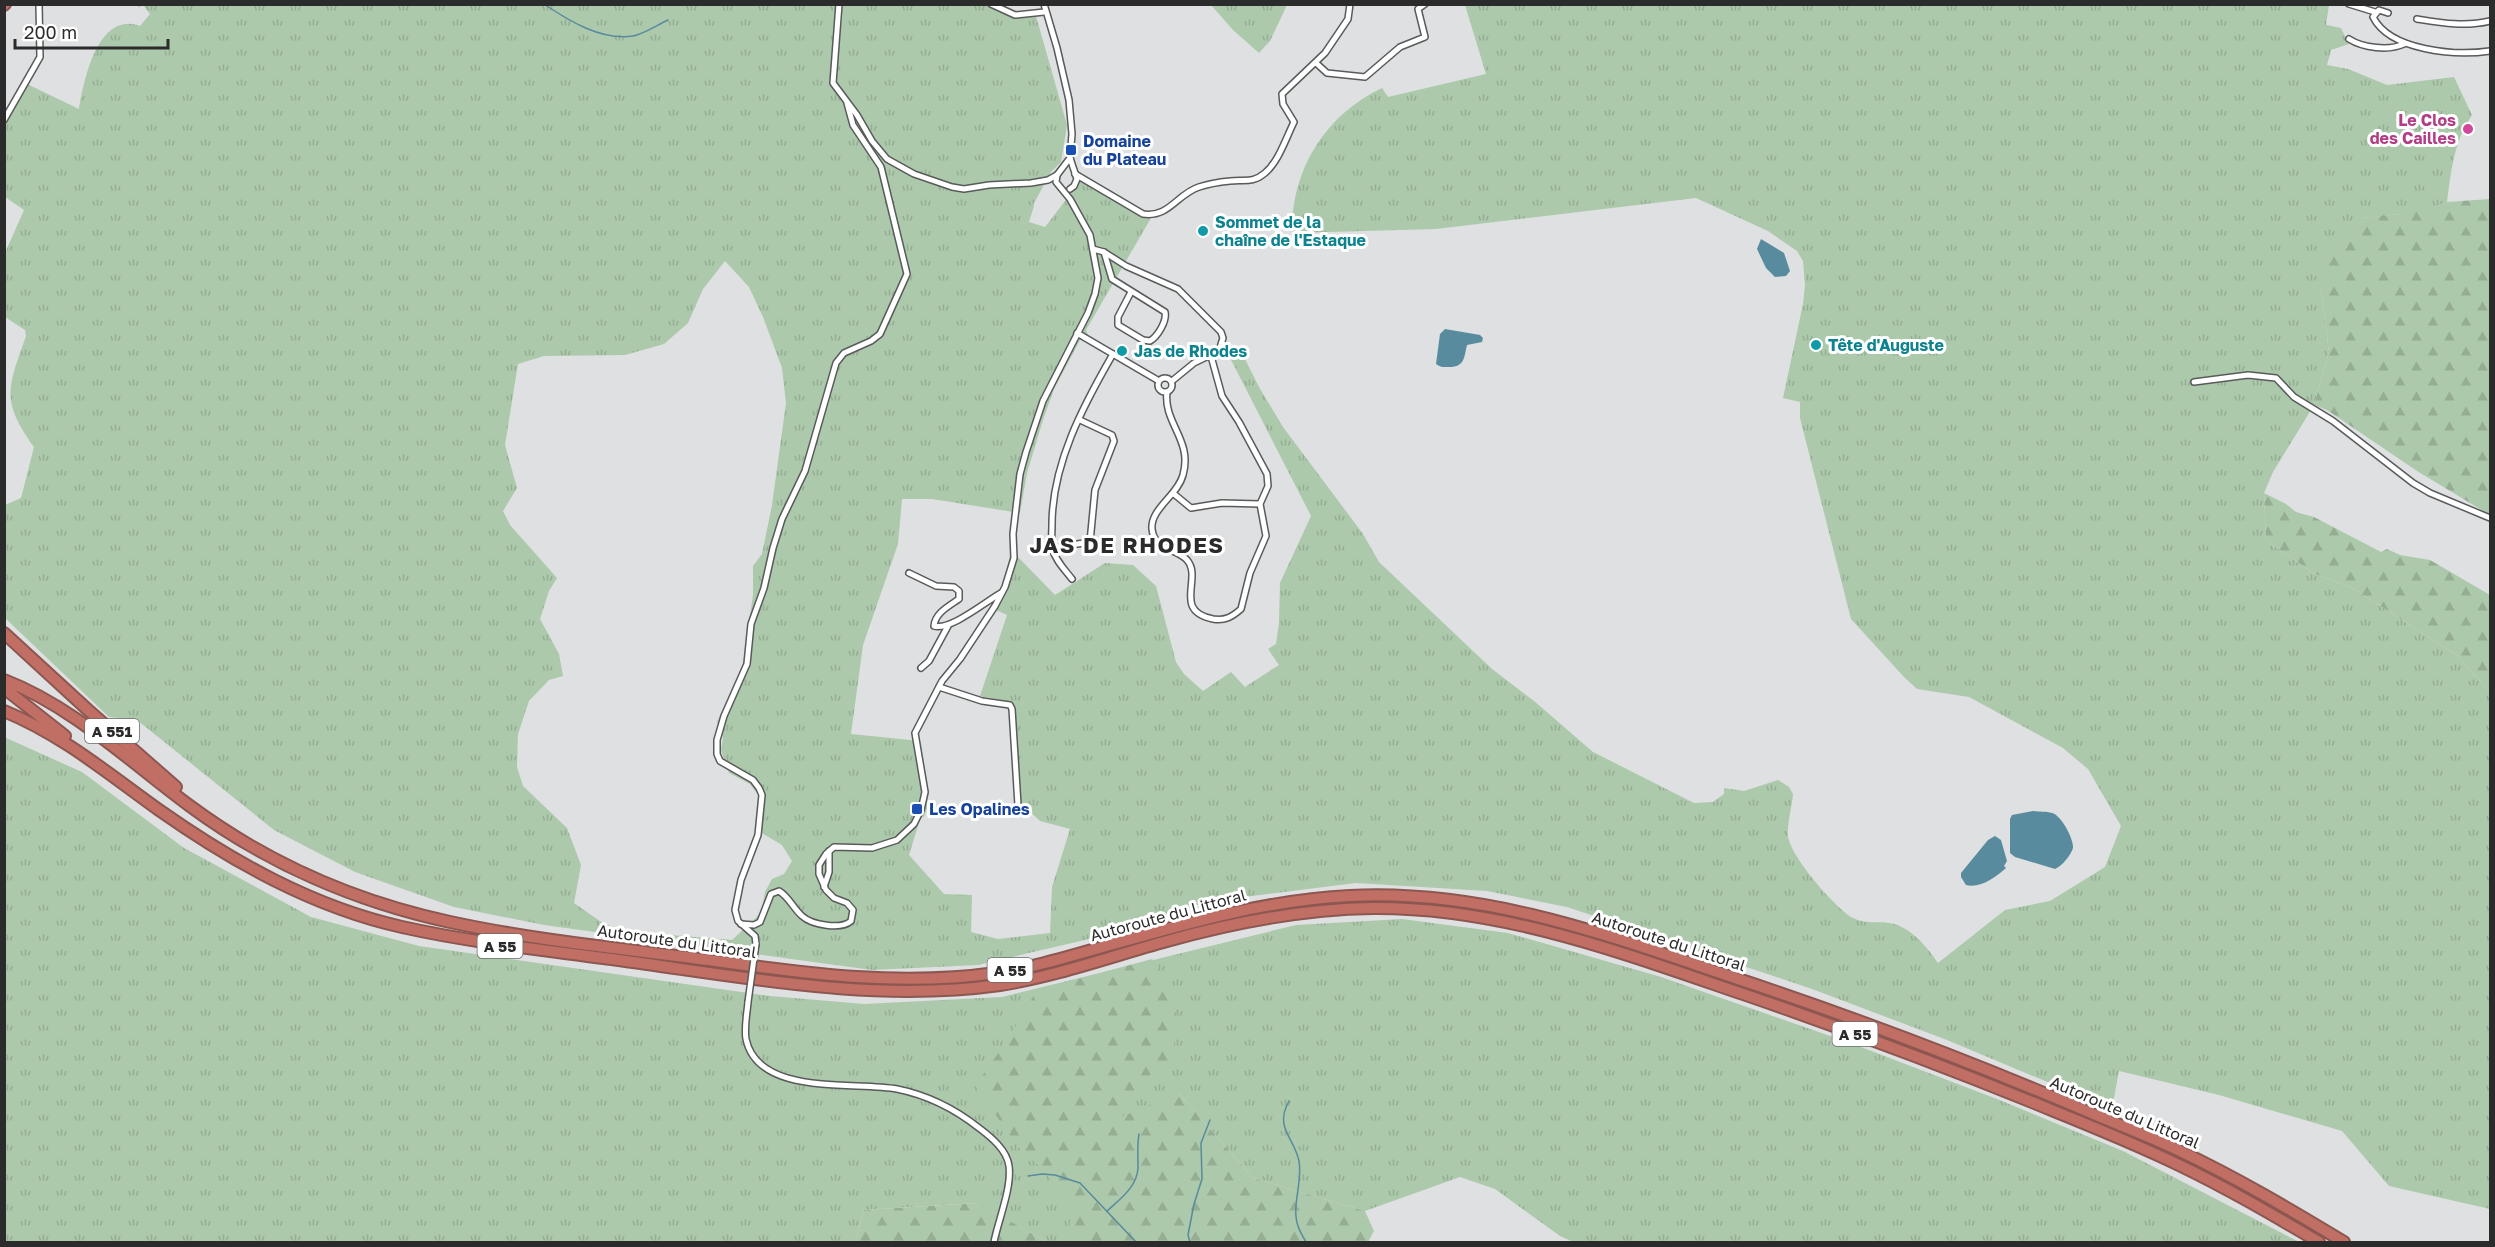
<svg xmlns="http://www.w3.org/2000/svg" width="2495" height="1247" font-family="'Golos Text',sans-serif">
<style>
.grass{fill:url(#grass-tufts);fill-rule:evenodd}
.forest{fill:url(#forest-firs)}
.water{fill:#578b9d}
.lines{fill:none;stroke-linecap:round;stroke-linejoin:round}
.stream{stroke:#578b9d;stroke-width:1.5}
.minor-casing{stroke:#595a5b;stroke-width:8}
.motorway-casing{stroke:#8c5751;stroke-width:14}
.minor{stroke:#fff;stroke-width:5}
.motorway{stroke:#c16f65;stroke-width:10}
.minor-bridge-casing{stroke:#595a5b;stroke-width:8;stroke-linecap:butt}
.minor-bridge{stroke:#fff;stroke-width:5}
.hotel-dot{fill:#d1479c;stroke:#fff;stroke-width:2}
.transit-dot{fill:#1a4fb4;stroke:#fff;stroke-width:2}
.culture-dot{fill:#0f9aa8;stroke:#fff;stroke-width:2}
.labels{text-anchor:middle;dominant-baseline:central;stroke-width:6;stroke-linejoin:round;paint-order:stroke}
.shield{fill:#fff;stroke:#6b6b6b;stroke-width:1.5}
.shield-label{font-size:15px;font-weight:bold;fill:#2b2b2c}
.hotel-label{font-size:16px;font-weight:bold;fill:#b23c85;stroke:#fff;text-anchor:end}
.transit-label{font-size:16px;font-weight:bold;fill:#164399;stroke:#fff;text-anchor:start}
.culture-label{font-size:16px;font-weight:bold;fill:#0d838f;stroke:#fff;text-anchor:start}
.street-label{font-size:16px;fill:#2b2b2c;stroke:#fff}
.district-label{font-size:22px;font-weight:bold;letter-spacing:1.5px;fill:#2b2b2c;stroke:#fff}
</style>
<defs>
<pattern id="grass-tufts" width="24" height="20" patternUnits="userSpaceOnUse" patternTransform="scale(1.5)"><rect width="24" height="20" fill="#acc9ab"/><path d="M3 7l-1-3M5 7V3M7 7l1-3M15 17l-1-3M17 17v-4M19 17l1-3" fill="none" stroke="#94ad93"/></pattern>
<pattern id="forest-firs" width="22" height="20" patternUnits="userSpaceOnUse" patternTransform="scale(1.5)"><rect width="22" height="20" fill="#acc9ab"/><path d="M5 1l3.5 6h-7zM16 11l3.5 6h-7z" fill="#94ad93"/></pattern>
</defs>
<rect width="100%" height="100%" fill="#dee0e1"/>
<g class="grass">
<path d="M997 4 1018 14 1036 16 1067 125 1061 162 1051 172 1033 205 1034 206 1029 222 1045 227 1082 179 1151 218 1086 330 1088 335 1086 340H1080L1054 389 1043 420 1027 473 1020 513 932 499H902L898 544 863 645 851 734 920 741 929 794 927 800 929 802 924 817 921 816 909 855 944 894 972 895 971 932 998 939 1050 933 1052 887 1070 829 1040 821 1021 803 1013 702 980 696 1007 615 992 608 1003 589 1011 550 1055 595 1105 563 1133 565 1156 586 1176 662 1184 674 1203 691 1231 672 1245 687 1279 665 1268 649 1276 644 1279 623 1280 583 1311 516 1227 352 1239 347 1259 387 1283 427 1363 534 1379 562 1492 669 1534 701 1593 752 1694 803 1713 802 1724 794V788L1744 791 1778 780 1789 787 1793 794C1792 807 1787 823 1788 836 1790 856 1835 908 1853 918 1865 925 1881 920 1894 924 1912 929 1928 948 1938 963L2005 910 2050 901 2105 867 2121 826 2088 769 2063 748 1969 697 1917 689 1904 677 1851 619 1800 418V402L1783 398 1803 304 1805 285 1803 261 1797 251 1768 231 1696 198 1436 229 1292 233C1291 170 1325 115 1382 88L1388 97 1486 74 1465 5H2329L2326 25 2341 28 2349 44 2331 50 2327 65 2348 69 2387 85 2454 77 2472 115C2454 141 2451 171 2447 202 2421 214 2390 215 2362 218L2321 289 2329 352 2314 405 2273 472 2264 493 2266 540 2313 573 2354 589 2458 656 2490 692V1209L2389 1186 2342 1131 2219 1095 2119 1071 2112 1109 1947 1040 1812 989 1567 907 1487 891 1356 883 1211 901 1085 940 978 965 872 970 544 925 454 907 355 872 274 830 137 720 109 717 5 618V505L21 498 34 447C0 400 8 387 26 336L25 330 5 317V253L24 210 5 197V126L27 84 79 109C84 79 98 11 140 26L150 14 143 5ZM725 261 749 287 763 317 782 368 786 403 772 505 762 554 753 566V595L742 670 717 722 723 738 721 750 729 773 750 784 759 796 755 829 782 845 792 861 784 874 772 879 765 892 761 913 732 940 634 932 604 924 574 903 581 865 567 828 523 786 517 767 518 734 529 701 549 680 563 676 559 654 540 619 549 591 557 578 510 525 503 511 517 488 505 445 518 364 544 356 625 355 664 344 688 323 703 289Z"/>
<polygon points="1211,5 1287,5 1270,41 1259,53 1233,30"/>
<polygon points="4,737 82,772 184,848 311,917 419,946 770,996 864,1004 1002,997 1296,925 1402,919 1508,933 1661,977 1853,1044 1997,1099 2123,1151 2299,1242 1573,1242 1560,1236 1495,1189 1460,1177 1365,1211 1253,1178 1179,1093 1072,1242 1047,1242 976,1203 864,1210 855,1242 5,1242"/>
</g>
<g class="forest">
<polygon points="2490,199 2490,515 2417,471 2327,410 2314,405 2329,352 2321,289 2326,245 2362,218 2401,214 2437,206 2447,202"/>
<polygon points="2264,493 2286,504 2296,512 2314,517 2381,552 2387,549 2400,555 2430,560 2490,595 2490,692 2458,656 2354,589 2313,573 2266,540"/>
<polygon points="1152,959 1177,1001 1173,1057 1136,1086 1121,1117 1179,1093 1253,1178 1365,1211 1374,1231 1368,1242 1068,1242 1071,1211 1045,1171 1020,1149 975,1086 1006,1042 1037,990"/>
<polygon points="977,1203 1047,1242 855,1242 864,1210"/>
</g>
<g class="water">
<polygon points="1761,239 1784,253 1790,271 1786,276 1775,277 1766,268 1757,249"/>
<path d="M1445 329 1480 335 1483 338 1482 342 1467 345C1464 357 1465 366 1451 367 1444 367 1441 368 1436 364L1440 334Z"/>
<path d="M2033 811C2039 812 2046 811 2052 813 2061 815 2074 839 2073 848 2071 855 2062 866 2055 869L2015 857 2010 853V819L2012 815Z"/>
<path d="M1995 836 2001 840 2007 861 2004 866 2006 868C1996 877 1980 889 1966 885L1961 877V873L1988 840Z"/>
</g>
<g class="lines">
<g class="stream">
<polyline points="512,4 517,4"/>
<path d="M544 4C569 21 602 41 633 36 644 34 657 25 668 20"/>
<polyline points="139,6 139,4"/>
<path d="M1289 1101C1274 1128 1294 1137 1299 1161 1303 1182 1291 1206 1298 1226 1300 1232 1303 1237 1306 1242"/>
<polyline points="1028,1176 1042,1174 1055,1175 1080,1183 1136,1242"/>
<path d="M1107 1211C1120 1199 1137 1187 1138 1168 1138 1156 1137 1146 1139 1134"/>
<polyline points="1190,1242 1188,1235 1194,1204 1202,1179 1201,1143 1210,1120"/>
</g>
<g class="minor-casing">
<g id="minor">
<polyline points="839,4 833,83 857,115 872,141 887,159 914,174 952,187 964,189 989,185 1031,183 1048,180 1057,175"/>
<polyline points="991,4 1015,15 1044,12"/>
<polyline points="1044,4 1057,48 1069,100 1072,134 1070,158 1077,179 1074,186 1070,189"/>
<polyline points="2349,4 2375,12"/>
<path d="M2388 13 2379 10 2373 17C2390 51 2456 56 2490 51"/>
<path d="M2417 19C2442 23 2465 27 2490 21"/>
<path d="M2349 39C2363 48 2389 51 2404 44"/>
<polyline points="1316,63 1327,73 1365,77 1400,47 1425,37 1418,9 1425,4"/>
<polyline points="4,120 40,57 39,4"/>
<path d="M1075 174 1143 214C1169 218 1177 194 1199 187 1208 184 1220 182 1230 181 1244 179 1252 184 1265 173 1279 161 1286 138 1294 122L1283 104 1282 94 1325 53 1348 19 1350 4"/>
<polyline points="1093,249 1104,252 1126,266 1178,289 1221,332 1223,338 1219,351 1194,363 1172,381"/>
<path d="M1104 252 1112 279 1165 312C1167 321 1158 336 1150 341L1143 340 1118 325V317L1131 292"/>
<polyline points="1077,333 1159,381"/>
<circle cx="1165" cy="385" r="7"/>
<polyline points="2194,382 2248,375 2276,378 2294,397 2333,421 2413,483 2430,493 2490,518"/>
<path d="M1167 392C1163 423 1193 440 1183 475 1178 495 1150 509 1152 529 1154 550 1176 548 1187 560 1203 578 1172 611 1213 619 1225 621 1232 617 1241 609L1250 573 1266 536 1260 504 1268 486 1267 474 1239 422 1222 396 1211 356"/>
<polyline points="1174,494 1191,508 1222,503 1260,504"/>
<polyline points="1052,548 1090,542 1095,490 1114,441 1112,435 1080,420"/>
<path d="M909 573 936 586 954 587 959 591V599C949 606 935 613 934 626 950 631 985 602 1001 593"/>
<path d="M1072 579C1065 570 1055 560 1052 548 1051 541 1052 532 1052 525 1052 464 1083 406 1113 354"/>
<polyline points="921,668 929,661 948,626"/>
<polyline points="939,687 982,701 1010,705 1012,709 1018,805"/>
<polyline points="824,887 829,872 829,851"/>
<path d="M741 924 754 925 760 922 771 894 779 891C789 897 793 908 802 916 812 925 841 930 851 921L853 910 847 903 834 898 826 890 819 874V865L826 854 834 847 872 848 897 840 914 824 921 810 925 792 915 733 942 681 960 659 995 606 1005 587 1014 558 1013 534 1020 474 1026 452 1043 401 1088 313 1095 294 1098 278 1090 235 1070 199 1056 182 1057 175 1070 158"/>
<polyline points="756,944 755,936 738,921 735,910 741,880 758,835 762,795 759,788 753,780 720,761 717,754 717,740 724,716 747,664 751,624 764,588 773,548 782,519 805,471 836,363 844,353 871,341 880,334 907,274 881,167 853,125 847,103"/>
<path d="M748 1002C747 1014 744 1027 746 1039 758 1097 855 1081 897 1089 927 1095 955 1109 979 1128 991 1137 1007 1150 1009 1166 1012 1188 998 1221 994 1242"/>
</g>
</g>
<g class="motorway-casing">
<g id="motorway">
<polyline points="4,5 5,4"/>
<polyline points="4,633 88,710 176,787"/>
<path d="M4 680C74 707 130 762 190 806 267 863 357 902 450 922 528 939 607 947 685 957 791 971 890 988 996 973 1037 967 1077 954 1117 943 1194 921 1270 900 1350 896 1487 889 1610 936 1738 979 1853 1017 1966 1060 2077 1107 2111 1122 2147 1135 2180 1151 2237 1178 2291 1210 2344 1242"/>
<polyline points="4,688 65,736"/>
<path d="M4 711C61 734 110 775 159 810 233 862 313 907 402 927 478 944 556 951 633 962 755 979 877 1002 1000 985 1057 976 1112 956 1167 941 1235 922 1302 909 1373 908 1502 907 1623 953 1743 994 1848 1030 1952 1069 2054 1111 2096 1128 2138 1145 2179 1165 2227 1188 2273 1215 2319 1242"/>
</g>
</g>
<use href="#minor" class="minor"/>
<use href="#motorway" class="motorway"/>
<g class="minor-bridge-casing">
<polyline id="minor-bridge" points="748,1002 756,944"/>
</g>
<use href="#minor-bridge" class="minor-bridge"/>
</g>
<circle class="hotel-dot" cx="2468" cy="129" r="6"/>
<g class="transit-dot">
<rect x="1065" y="144" width="12" height="12" rx="3"/>
<rect x="911" y="803" width="12" height="12" rx="3"/>
</g>
<g class="culture-dot">
<circle cx="1203" cy="231" r="6"/>
<circle cx="1816" cy="345" r="6"/>
<circle cx="1122" cy="351" r="6"/>
</g>
<g class="labels">
<g class="shield">
<rect x="85" y="719" width="54" height="24" rx="4.5"/>
<rect x="477.5" y="934" width="45" height="24" rx="4.5"/>
<rect x="987.5" y="958" width="45" height="24" rx="4.5"/>
<rect x="1832.5" y="1022" width="45" height="24" rx="4.5"/>
</g>
<g class="shield-label">
<text x="112" y="731">A 551</text>
<text x="500" y="946">A 55</text>
<text x="1010" y="970">A 55</text>
<text x="1855" y="1034">A 55</text>
</g>
<g class="hotel-label">
<text x="2456" y="120">Le Clos<tspan x="2456" dy="18">des Cailles</tspan></text>
</g>
<g class="transit-label">
<text x="1083" y="141">Domaine<tspan x="1083" dy="18">du Plateau</tspan></text>
<text x="929" y="809">Les Opalines</text>
</g>
<g class="culture-label">
<text x="1215" y="222">Sommet de la<tspan x="1215" dy="18">chaîne de l'Estaque</tspan></text>
<text x="1828" y="345">Tête d'Auguste</text>
<text x="1134" y="351">Jas de Rhodes</text>
</g>
<g class="street-label">
<text transform="translate(1168 915) rotate(-15)">Autoroute du Littoral</text>
<text transform="translate(677 941) rotate(8)">Autoroute du Littoral</text>
<text transform="translate(1669 941) rotate(18)">Autoroute du Littoral</text>
<text transform="translate(2125 1112) rotate(23)">Autoroute du Littoral</text>
</g>
<g class="district-label">
<text x="1127" y="544">JAS DE RHODES</text>
</g>
</g>
<rect width="2495" height="1247" fill="none" stroke="#2b2b2c" stroke-width="12"/>
<path d="M15 39v9h153v-9" fill="none" stroke="#2b2b2c" stroke-width="3"/>
<text x="24" y="39" font-size="18" fill="#2b2b2c" stroke="#ffffff" stroke-width="4.5" paint-order="stroke">200 m</text>
</svg>
